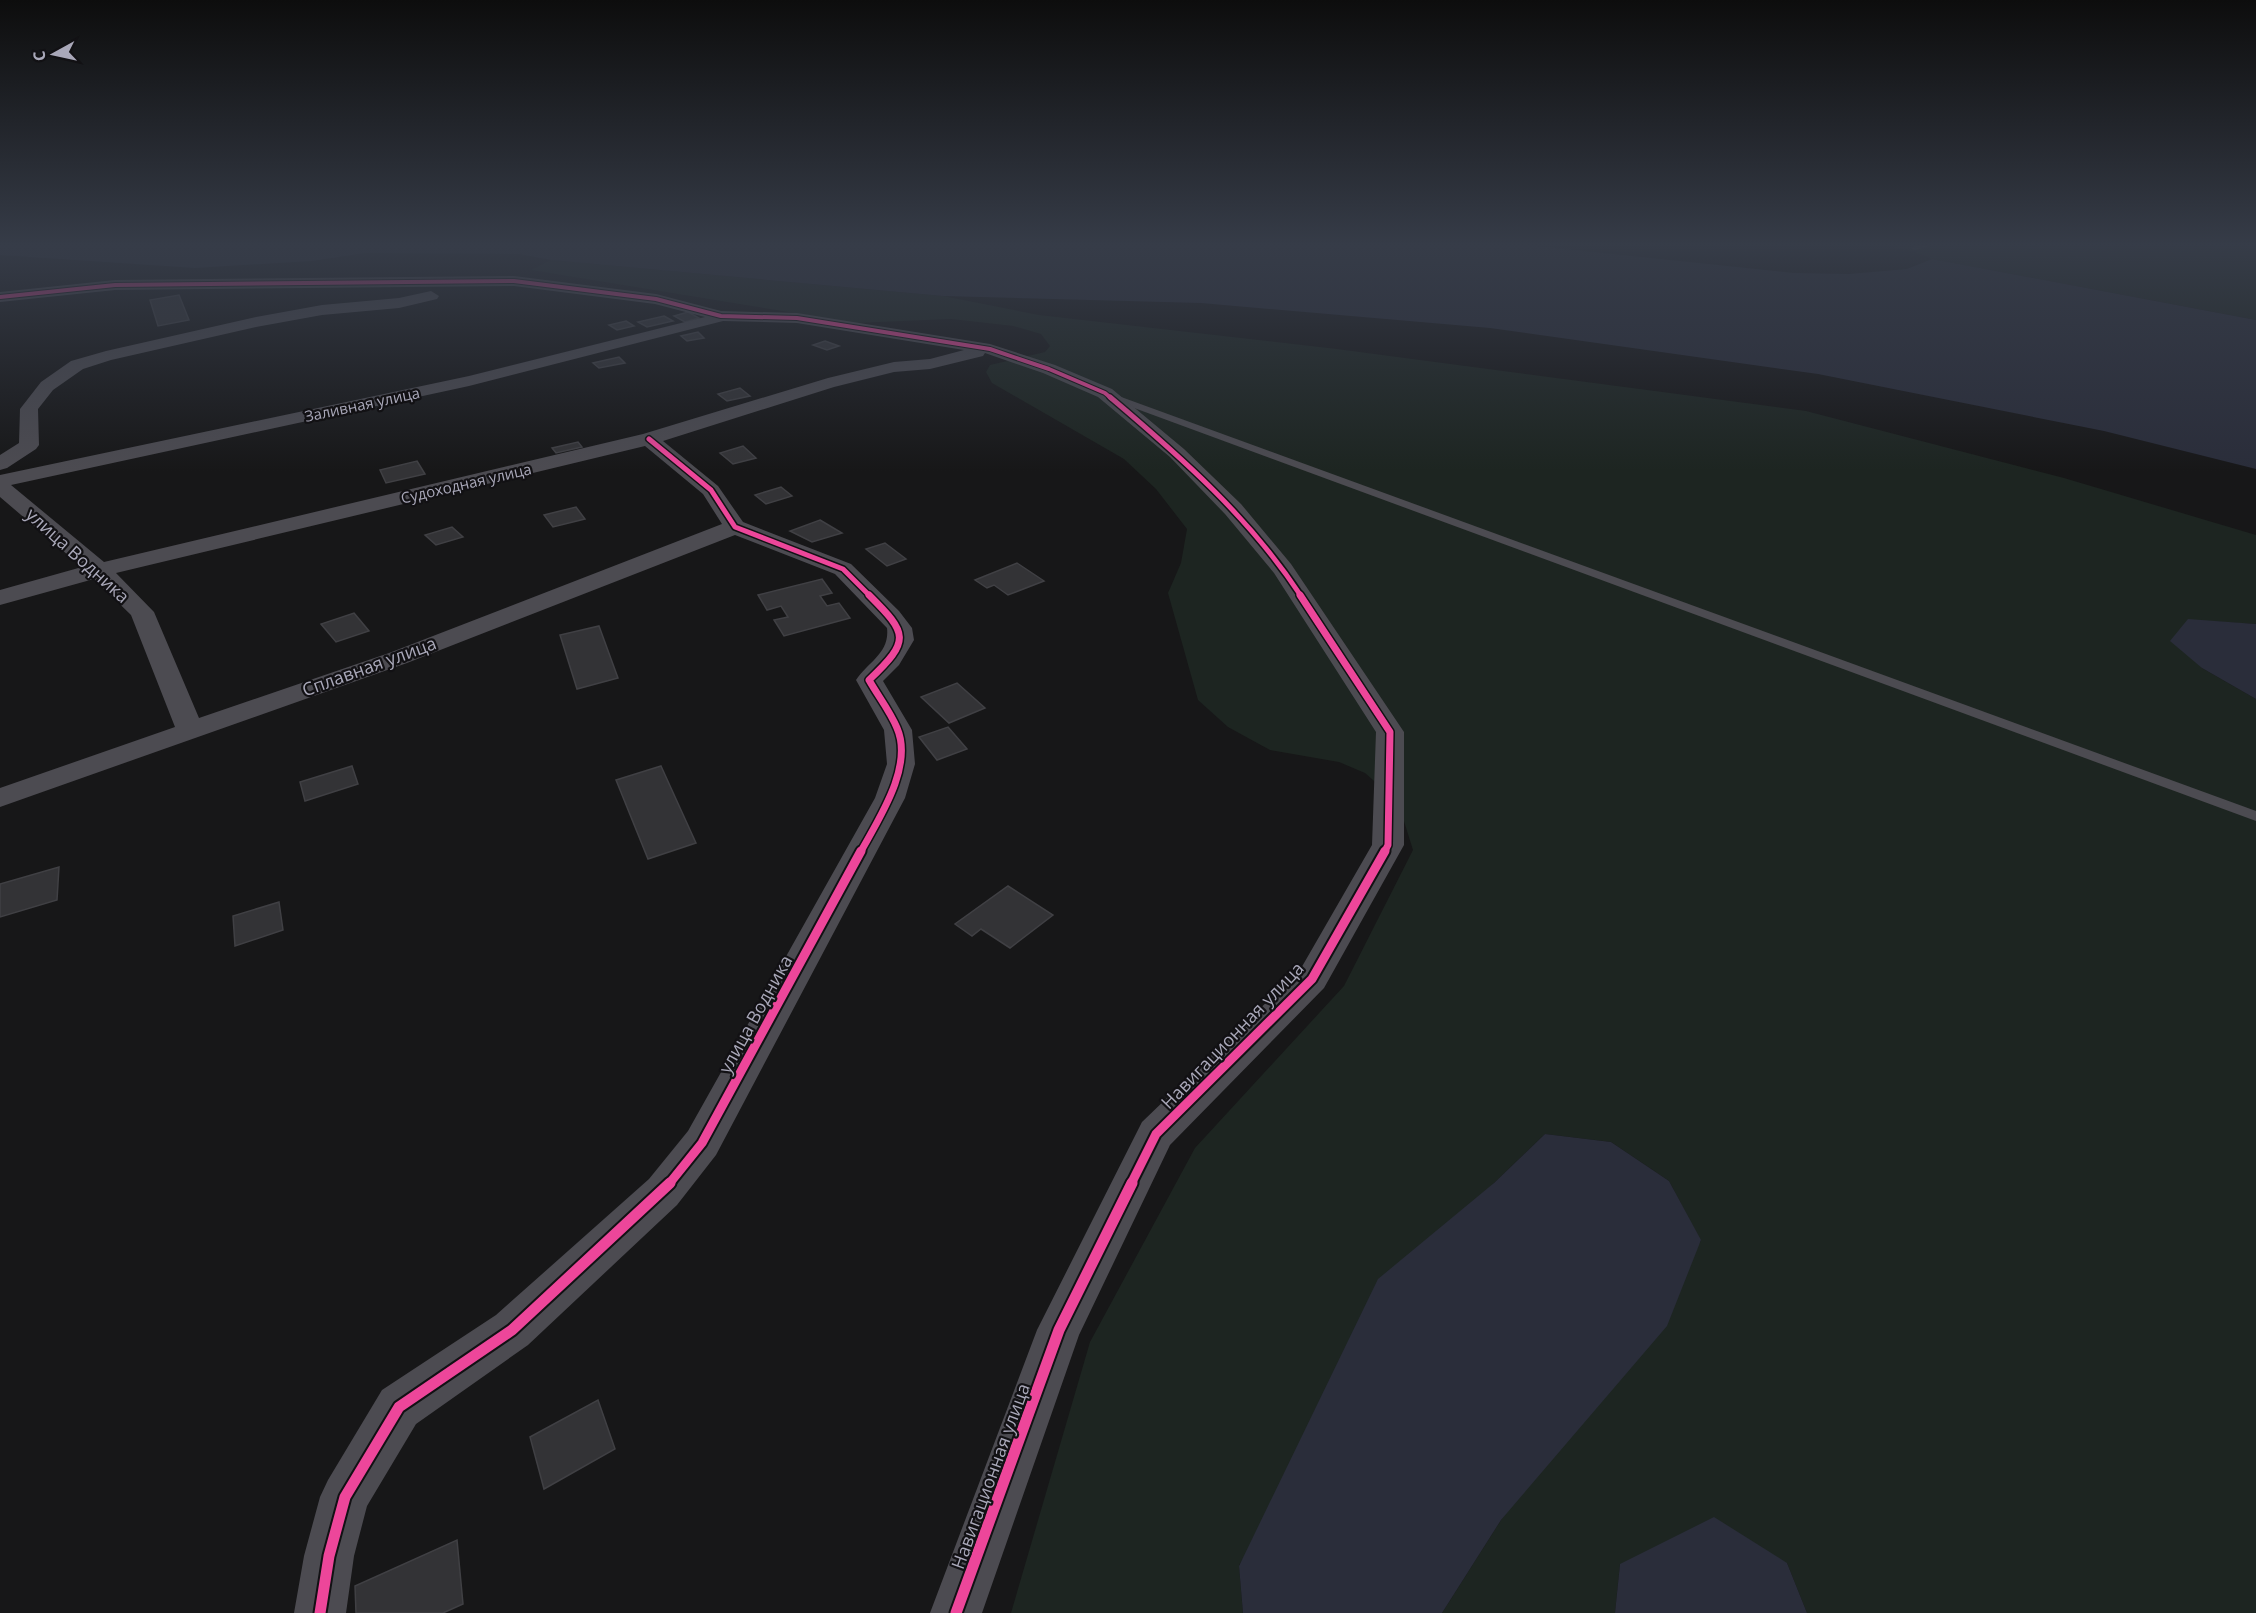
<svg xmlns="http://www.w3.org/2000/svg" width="2256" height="1613" font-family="'Open Sans',sans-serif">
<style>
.green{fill:#1d2521}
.water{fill:#2a2d3a}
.building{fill:#333336;stroke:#404044;stroke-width:1.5}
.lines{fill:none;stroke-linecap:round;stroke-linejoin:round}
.lane{fill:#4c4b51;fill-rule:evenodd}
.street{fill:#4c4b51;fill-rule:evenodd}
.cycleway-far4-casing{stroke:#121114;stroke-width:6}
.cycleway-far3-casing{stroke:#121114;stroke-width:8}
.cycleway-far2-casing{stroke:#121114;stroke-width:10}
.cycleway-far1-casing{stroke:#121114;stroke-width:13}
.cycleway-casing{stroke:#121114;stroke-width:15}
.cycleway-far4{stroke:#ed469a;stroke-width:4}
.cycleway-far3{stroke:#ed469a;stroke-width:5}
.cycleway-far2{stroke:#ed469a;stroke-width:7}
.cycleway-far1{stroke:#ed469a;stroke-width:9}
.cycleway{stroke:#ed469a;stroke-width:11}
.labels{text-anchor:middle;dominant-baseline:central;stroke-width:4.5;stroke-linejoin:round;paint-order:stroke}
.far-street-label{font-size:15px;fill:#a9a8b9;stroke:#121114}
.street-label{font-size:18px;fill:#a9a8b9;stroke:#121114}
</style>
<rect width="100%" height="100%" fill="#171718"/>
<g class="green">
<polygon points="1886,245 2256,245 2256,320 1932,259 1916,252"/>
<polygon points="551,260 943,296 1039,315 1337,349 1806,411 2064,478 2256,535 2256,624 2188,620 2202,668 2256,699 2256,1613 1807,1613 1787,1563 1620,1564 1615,1613 1442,1613 1501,1520 1701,1241 1669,1181 1611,1142 1545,1134 1494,1183 1239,1565 1243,1613 1011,1613 1090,1342 1195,1148 1344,986 1413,850 1398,802 1365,773 1339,762 1270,750 1228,727 1198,700 1168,593 1181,563 1187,529 1156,489 1124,459 992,383 986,372 990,365 1045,352 1050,346 1041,334 1013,326 951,319 856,323 531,270"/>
</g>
<g class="water">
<polygon points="0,245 1527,245 1794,273 1849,274 1907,269 1932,259 2256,320 2256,469 2104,431 1818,374 1490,328 1201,303 943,296 551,260 519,254 365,253 312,261 195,268 0,255"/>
<polygon points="2188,619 2256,624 2256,699 2202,668 2170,641"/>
<polygon points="1545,1134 1611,1142 1669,1181 1701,1240 1667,1326 1501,1520 1442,1613 1243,1613 1239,1566 1378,1279 1494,1183"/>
<polygon points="1714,1517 1787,1563 1807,1613 1615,1613 1620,1564"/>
</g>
<g class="building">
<polygon points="179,295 189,320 158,326 150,300"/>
<polygon points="688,312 699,318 685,322 674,316"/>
<polygon points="664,316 673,321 647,327 638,322"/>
<polygon points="626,321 634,326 617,330 609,325"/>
<polygon points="698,332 704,338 687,341 681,336"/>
<polygon points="825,341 839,346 827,350 813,345"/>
<polygon points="619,357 625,363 599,368 593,363"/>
<polygon points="740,388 750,396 727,401 718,394"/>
<polygon points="578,442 582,447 556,453 552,448"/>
<polygon points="743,446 756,458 733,464 720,453"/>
<polygon points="417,461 425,474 386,483 380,470"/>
<polygon points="781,487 792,496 766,504 755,495"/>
<polygon points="576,507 585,519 553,527 544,515"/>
<polygon points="820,520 842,533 812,542 790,531"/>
<polygon points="452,527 463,537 436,545 425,535"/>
<polygon points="885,543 906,559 887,566 866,549"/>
<polygon points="1017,563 1044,581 1008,595 994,585 987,588 975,580"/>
<polygon points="822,579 832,593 820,596 827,606 839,603 850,618 784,636 774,620 788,617 781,606 767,610 758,595"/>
<polygon points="354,613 369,631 336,642 321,624"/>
<polygon points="599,626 618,678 577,689 560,635"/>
<polygon points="957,683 985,708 949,723 921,697"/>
<polygon points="948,727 967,749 937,760 919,737"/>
<polygon points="352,766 358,784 305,801 300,782"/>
<polygon points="661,766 696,843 648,859 616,780"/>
<polygon points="59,867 57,900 0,917 0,884"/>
<polygon points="1008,886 1053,915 1010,948 981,929 972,936 955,924"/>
<polygon points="279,902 283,930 235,946 233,916"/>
<polygon points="598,1400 615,1449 544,1489 530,1437"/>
<polygon points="457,1540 463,1604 443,1613 356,1613 355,1586"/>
</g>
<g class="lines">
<g class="lane">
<polygon points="1918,245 1934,245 1915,250 1911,248"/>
<polygon points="1107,394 1113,394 2256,811 2256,821 1107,398"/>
</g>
<g class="street">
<path d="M514 276 656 294 721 311 797 313 990 344 1055 365 1112 389 1184 449 1241 504 1291 564 1404 732V845L1324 988 1170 1145 1079 1335 982 1613H930L1037 1330 1142 1122 1300 970 1372 845 1376 732 1274 573 1225 514 1170 457 1098 397 1043 373 985 353 983 356 930 369 894 372 834 387 663 441 718 486 743 522 851 564 899 611 912 628 914 640 899 665 883 681 912 730 915 764 905 798 716 1155 677 1205 528 1345 416 1424 367 1506 354 1556 346 1613H294L304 1556 320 1497 328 1480 382 1390 496 1315 649 1179 688 1131 875 798 887 764 884 730 856 680C868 662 890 653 887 628L835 574 735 535 407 663 0 807V788L175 727 131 615 94 579 0 605V590L82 567 0 497V475L469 376 705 317 655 304 514 286 115 290 0 302V292L115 280ZM723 321 797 323 964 350 930 359 894 362 828 378 643 434 104 562 11 485 469 386ZM645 446 703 494 722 524 389 653 199 718 154 612 116 573Z"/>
<polygon points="431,291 439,296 437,299 399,308 322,315 256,327 111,360 83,369 53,390 38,409 39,445 36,449 7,468 0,470 0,455 19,443 20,409 41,382 71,361 106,351 256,317 322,305 399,298"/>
</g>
<g class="cycleway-far4-casing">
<polyline id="cycleway-far4" points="0,297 115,285 514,281 656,299 721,316 797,318 990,349 1049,369 1105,393 1112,399"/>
</g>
<g class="cycleway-far3-casing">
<g id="cycleway-far3">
<path d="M1110 397C1181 457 1250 518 1301 596"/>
<polyline points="649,439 711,490 735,527 843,569 870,596"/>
</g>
</g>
<g class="cycleway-far2-casing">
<g id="cycleway-far2">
<polyline points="1300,595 1390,732 1388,845 1384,853"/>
<path d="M860 853C878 820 914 767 897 728 890 711 878 696 869 680 911 640 908 634 869 595"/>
</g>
</g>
<g class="cycleway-far1-casing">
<g id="cycleway-far1">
<polyline points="669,1184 702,1143 861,851"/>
<polyline points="1131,1184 1156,1134 1312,979 1385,851"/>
</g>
</g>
<g class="cycleway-casing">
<g id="cycleway">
<polyline points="320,1613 329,1556 345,1497 399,1407 512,1330 670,1183"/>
<polyline points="956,1613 1059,1330 1132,1183"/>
</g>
</g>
<use href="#cycleway-far4" class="cycleway-far4"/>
<use href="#cycleway-far3" class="cycleway-far3"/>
<use href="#cycleway-far2" class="cycleway-far2"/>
<use href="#cycleway-far1" class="cycleway-far1"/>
<use href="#cycleway" class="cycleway"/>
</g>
<linearGradient id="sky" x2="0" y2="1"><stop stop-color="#0d0d0d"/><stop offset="0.52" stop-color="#363c48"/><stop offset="1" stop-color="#363c48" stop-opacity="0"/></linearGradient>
<rect width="2256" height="471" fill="url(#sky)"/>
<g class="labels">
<g class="far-street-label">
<text transform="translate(362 404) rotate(-12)">Заливная улица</text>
<text transform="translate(466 483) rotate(-13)">Судоходная улица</text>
</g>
<g class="street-label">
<text transform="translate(78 555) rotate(42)">улица Водника</text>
<text transform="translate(369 666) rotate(-20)">Сплавная улица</text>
<text transform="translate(755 1014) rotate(-61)">улица Водника</text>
<text transform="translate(1232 1035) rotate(-46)">Навигационная улица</text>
<text transform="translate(990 1476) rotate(-70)">Навигационная улица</text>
</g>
</g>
<g transform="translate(54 54) rotate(262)" stroke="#121114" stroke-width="4.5" paint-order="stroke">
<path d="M0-4.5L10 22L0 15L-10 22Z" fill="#a9a8b9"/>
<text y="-9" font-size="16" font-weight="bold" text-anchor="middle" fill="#a9a8b9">С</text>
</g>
</svg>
